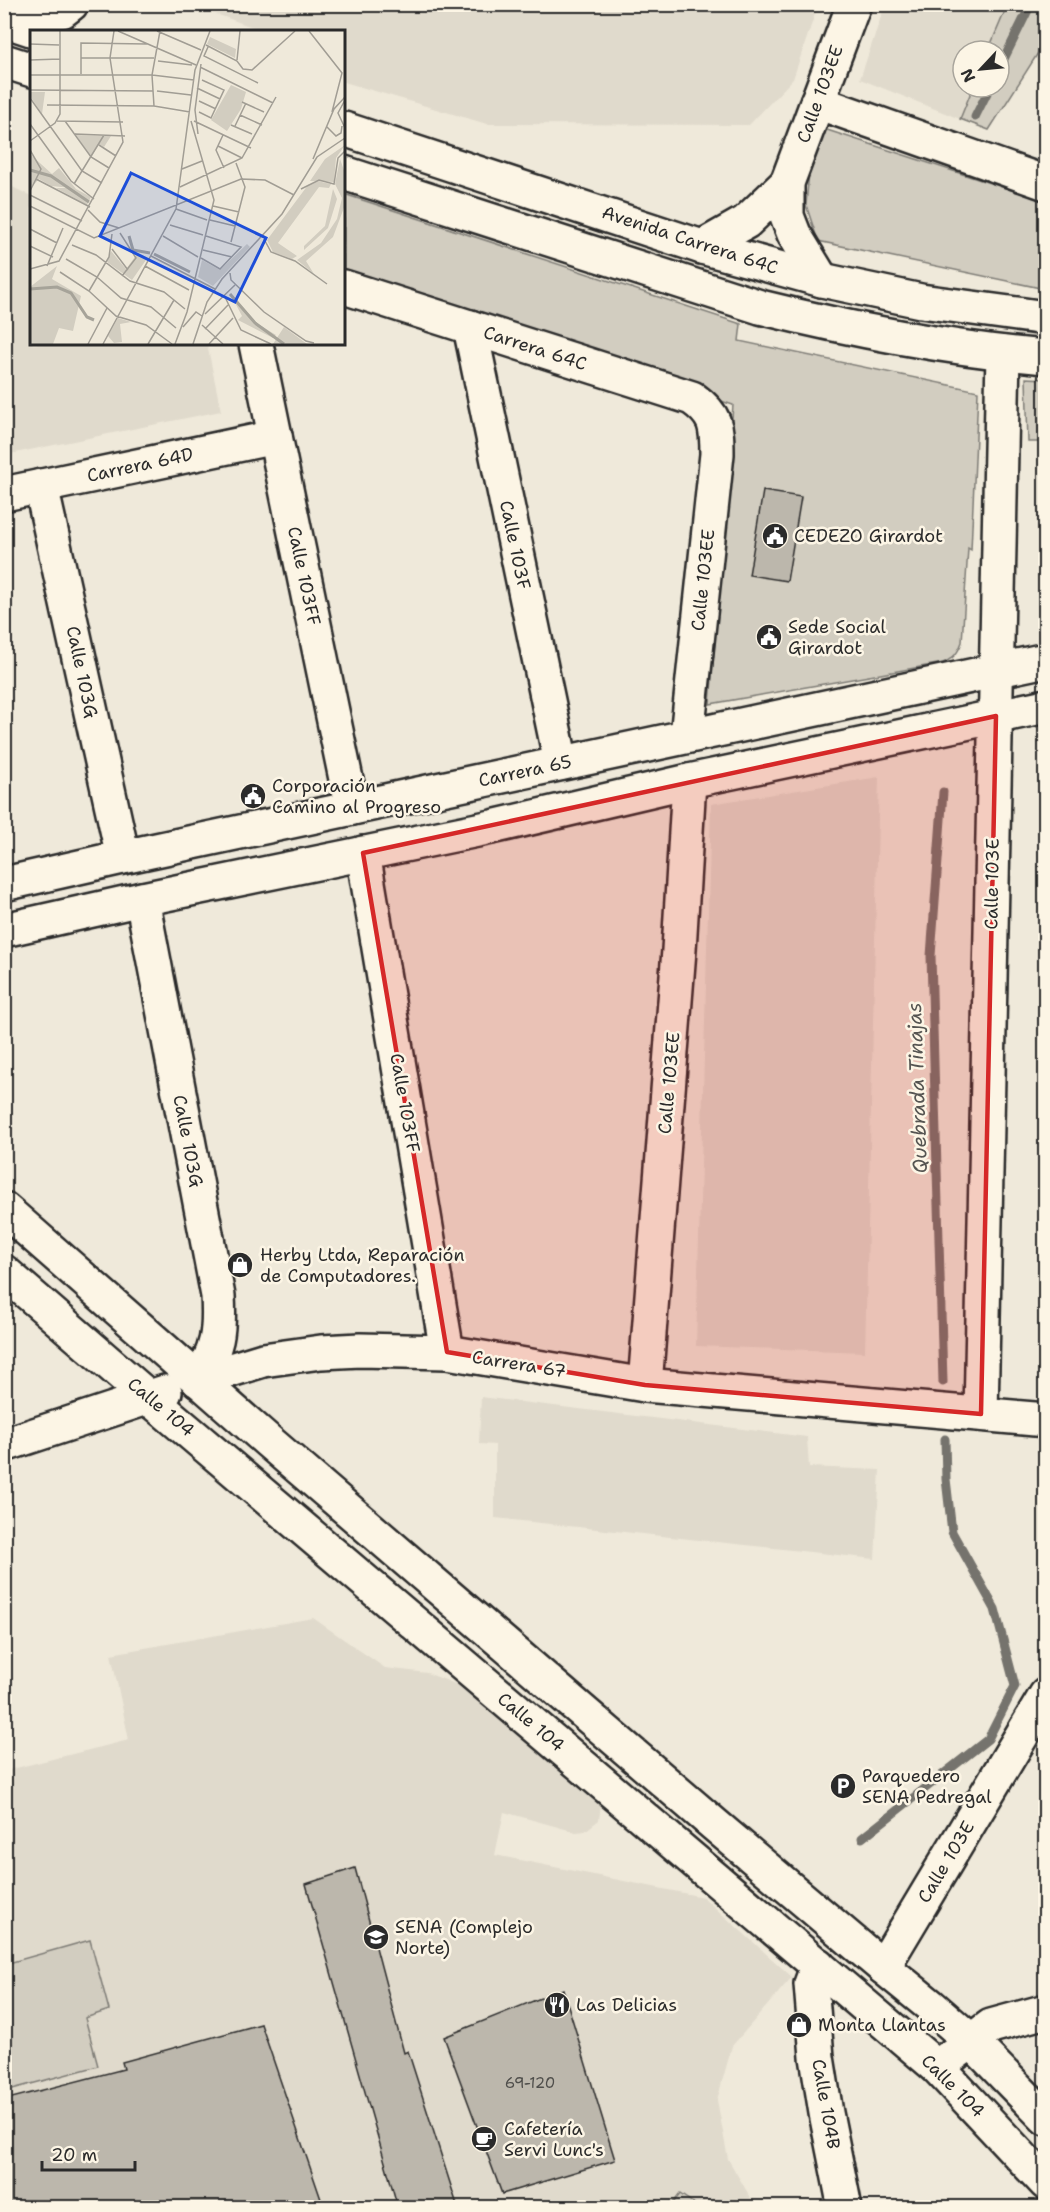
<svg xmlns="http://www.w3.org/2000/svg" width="1050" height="2212" font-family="'Shantell Sans',sans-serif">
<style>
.built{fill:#e0dacc}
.green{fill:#d2cdc0;stroke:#7e7c76;stroke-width:1.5}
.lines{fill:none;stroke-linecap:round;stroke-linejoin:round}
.stream{stroke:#75736d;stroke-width:9}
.building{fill:#bcb7ac;stroke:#2b2b2b;stroke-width:1.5}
.minor-casing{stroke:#2b2b2b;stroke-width:38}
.secondary-casing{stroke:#2b2b2b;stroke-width:38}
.primary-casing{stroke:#2b2b2b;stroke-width:38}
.minor{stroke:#fcf5e5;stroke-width:33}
.secondary{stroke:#fcf5e5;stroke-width:33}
.primary{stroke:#fcf5e5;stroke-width:33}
.marked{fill:#d62828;fill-opacity:0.2;stroke:#d62828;stroke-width:4.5;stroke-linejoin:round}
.labels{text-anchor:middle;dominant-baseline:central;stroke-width:5;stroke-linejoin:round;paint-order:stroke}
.number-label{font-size:15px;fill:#4f4e4b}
.street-label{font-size:18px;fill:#2b2b2b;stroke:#fcf5e5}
.poi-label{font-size:18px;fill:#2b2b2b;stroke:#fcf5e5;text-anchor:start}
.water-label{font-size:20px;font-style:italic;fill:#565552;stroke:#fcf5e5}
.inset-river{fill:none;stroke:#a6a399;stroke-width:3}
.inset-road{fill:none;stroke:#a19d94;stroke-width:1.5}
.view{fill:#1d4ed8;fill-opacity:0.15;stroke:#1d4ed8;stroke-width:3}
.inset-edge{fill:none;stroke:#2b2b2b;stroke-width:3}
</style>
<rect width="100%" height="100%" fill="#efe9da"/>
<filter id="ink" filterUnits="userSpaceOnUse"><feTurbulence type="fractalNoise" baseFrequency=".0167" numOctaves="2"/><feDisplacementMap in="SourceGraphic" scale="12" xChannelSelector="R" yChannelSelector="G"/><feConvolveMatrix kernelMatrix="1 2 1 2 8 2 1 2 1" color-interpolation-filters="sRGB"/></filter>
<g filter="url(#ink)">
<g class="built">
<polygon points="197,5 818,5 793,79 749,125 487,124 344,82 344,32 264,31 199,8"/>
<polygon points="885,5 1008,5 988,51 963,51 963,87 973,87 960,119 860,79"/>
<polygon points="4,183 31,196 32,344 207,344 221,411 5,455"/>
<polygon points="879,777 865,1352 696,1346 711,804"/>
<polygon points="481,1397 807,1437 809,1467 880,1470 875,1559 495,1518 495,1445 479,1444"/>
<polygon points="313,1618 385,1668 427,1673 476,1692 596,1796 601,1804 599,1820 585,1831 576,1832 504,1812 495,1855 703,1897 792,1977 732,2046 717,2100 728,2159 756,2207 5,2207 4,1771 129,1740 111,1654"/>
</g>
<g class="green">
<polygon points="1008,4 1045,5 1045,42 989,130 960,119 973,87 999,87 999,51 988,51"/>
<polygon points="824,129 1045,201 1045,289 818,241 806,205 809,172"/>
<path d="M344 194 741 324 739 341 978 391 971 550 968 548 962 642C958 653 954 658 943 663L710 704 733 405 344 271Z"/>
<polygon points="1026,378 1045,379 1045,442 1028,442"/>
<polygon points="90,1940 109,2010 85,2018 98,2066 5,2091 5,1964"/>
<polygon points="680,2194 699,2207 670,2207"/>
</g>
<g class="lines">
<g class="stream">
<polyline points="999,69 1031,4"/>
<polyline points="975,117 990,87"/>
<polyline points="943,792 931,956 943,1382"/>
<polyline points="862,1838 988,1739 1015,1686 995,1609 952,1532 946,1479 945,1439"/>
</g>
</g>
<g class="building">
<polygon points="763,491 801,497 787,581 749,575"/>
<polygon points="355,1868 404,2053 408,2051 458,2208 398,2208 306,1884"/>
<polygon points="563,1989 615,2160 502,2194 444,2037"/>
<polygon points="261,2024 324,2208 4,2208 4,2100 124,2069 122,2062"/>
</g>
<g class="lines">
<g class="minor-casing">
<g id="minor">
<polyline points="21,25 62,11 71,4"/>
<polyline points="817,102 1046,183"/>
<polyline points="702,247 746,222 787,183"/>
<polyline points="822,280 794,234 787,216 787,183 854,4"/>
<path d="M344 287 692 398C716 415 717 426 717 454L687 736"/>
<polyline points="470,327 561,763"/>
<polyline points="256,344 352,808"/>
<polyline points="41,486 123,857"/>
<polyline points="4,494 275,437"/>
<polyline points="363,853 447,1352"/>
<path d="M142 899 218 1296C220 1331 218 1350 198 1380"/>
<polyline points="198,1380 263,1360 321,1352 360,1350 447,1352 645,1385 1046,1420"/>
<polyline points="645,1385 679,950 689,781"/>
<polyline points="981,1414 1003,353"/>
<polyline points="818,1965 811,1984 817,2057 826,2113 845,2208"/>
<polyline points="883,1967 1046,1695"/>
<polyline points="937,2067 991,2026 1046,2011"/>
</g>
</g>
<g class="secondary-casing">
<g id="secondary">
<polyline points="4,884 123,857 1046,660"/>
<polyline points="4,930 142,899 492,827 689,781 1046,706"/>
<polyline points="4,1209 268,1441 715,1825 883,1967 931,2006 970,2040 1046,2118"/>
<polyline points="4,1272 148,1397 937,2067 1046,2183"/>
<polyline points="4,1445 165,1392"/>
</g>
</g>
<g class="primary-casing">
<g id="primary">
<polyline points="4,20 40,32"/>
<polyline points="4,61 32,70"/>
<polyline points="344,129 702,247 822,280 921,301 1046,318"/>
<path d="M344 173 760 307C853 330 949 349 1046 357"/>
</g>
</g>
<use href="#minor" class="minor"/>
<use href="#secondary" class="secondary"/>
<use href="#primary" class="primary"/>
</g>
</g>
<path class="marked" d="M996 716 981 1414 645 1385 447 1352 363 853Z"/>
<defs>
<g id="civic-disc" transform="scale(1.35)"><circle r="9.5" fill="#2b2b2b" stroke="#fcf5e5"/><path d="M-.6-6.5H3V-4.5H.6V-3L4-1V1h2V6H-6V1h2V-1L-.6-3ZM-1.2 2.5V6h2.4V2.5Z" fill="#fff"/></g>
<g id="shop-disc" transform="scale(1.35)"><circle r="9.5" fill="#2b2b2b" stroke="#fcf5e5"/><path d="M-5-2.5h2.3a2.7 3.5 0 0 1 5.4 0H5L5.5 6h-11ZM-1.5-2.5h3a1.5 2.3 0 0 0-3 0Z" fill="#fff"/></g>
<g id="parking-disc" transform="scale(1.35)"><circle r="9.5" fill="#2b2b2b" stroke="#fcf5e5"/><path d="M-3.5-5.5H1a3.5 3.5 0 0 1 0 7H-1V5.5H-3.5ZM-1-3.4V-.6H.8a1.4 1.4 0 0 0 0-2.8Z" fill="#fff"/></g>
<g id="university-disc" transform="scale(1.35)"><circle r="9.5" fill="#2b2b2b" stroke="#fcf5e5"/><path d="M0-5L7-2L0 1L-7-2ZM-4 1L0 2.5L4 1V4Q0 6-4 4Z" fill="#fff"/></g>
<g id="restaurant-disc" transform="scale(1.35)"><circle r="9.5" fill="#2b2b2b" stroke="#fcf5e5"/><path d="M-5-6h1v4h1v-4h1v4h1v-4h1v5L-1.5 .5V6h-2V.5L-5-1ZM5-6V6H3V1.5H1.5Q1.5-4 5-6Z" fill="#fff"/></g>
<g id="cafe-disc" transform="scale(1.35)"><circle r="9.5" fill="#2b2b2b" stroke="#fcf5e5"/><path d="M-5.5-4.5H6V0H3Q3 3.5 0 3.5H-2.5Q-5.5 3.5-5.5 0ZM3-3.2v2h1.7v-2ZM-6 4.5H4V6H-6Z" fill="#fff"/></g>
</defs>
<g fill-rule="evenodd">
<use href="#civic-disc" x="775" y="536"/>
<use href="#civic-disc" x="769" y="637"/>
<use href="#civic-disc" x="253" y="796"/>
<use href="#shop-disc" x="240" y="1265"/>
<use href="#parking-disc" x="843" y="1786"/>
<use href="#university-disc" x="376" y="1937"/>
<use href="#restaurant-disc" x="557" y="2005"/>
<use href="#shop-disc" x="799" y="2025"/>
<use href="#cafe-disc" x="484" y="2139"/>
</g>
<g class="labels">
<g class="number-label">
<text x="530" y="2083">69-120</text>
</g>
<g class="street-label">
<text transform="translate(820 94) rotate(-70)">Calle 103EE</text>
<text transform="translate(690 240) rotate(18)">Avenida Carrera 64C</text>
<text transform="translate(535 348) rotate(18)">Carrera 64C</text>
<text transform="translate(140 465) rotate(-12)">Carrera 64D</text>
<text transform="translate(515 545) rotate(78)">Calle 103F</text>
<text transform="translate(304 576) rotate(78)">Calle 103FF</text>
<text transform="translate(703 580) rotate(-84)">Calle 103EE</text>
<text transform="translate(82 672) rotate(78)">Calle 103G</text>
<text transform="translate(525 771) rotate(-12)">Carrera 65</text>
<text transform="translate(992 884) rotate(-89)">Calle 103E</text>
<text transform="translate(669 1083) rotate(-85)">Calle 103EE</text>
<text transform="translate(405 1103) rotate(80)">Calle 103FF</text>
<text transform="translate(188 1141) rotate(79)">Calle 103G</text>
<text transform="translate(519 1364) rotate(9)">Carrera 67</text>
<text transform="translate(161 1407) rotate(40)">Calle 104</text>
<text transform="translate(531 1722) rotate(40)">Calle 104</text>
<text transform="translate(946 1862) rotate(-59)">Calle 103E</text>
<text transform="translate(953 2086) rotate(45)">Calle 104</text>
<text transform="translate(826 2104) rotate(80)">Calle 104B</text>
</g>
<g class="poi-label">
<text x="794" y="536">CEDEZO Girardot</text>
<text x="788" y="627">Sede Social<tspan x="788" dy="21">Girardot</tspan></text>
<text x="272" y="786">Corporación<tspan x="272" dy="21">Camino al Progreso</tspan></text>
<text x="260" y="1255">Herby Ltda, Reparación<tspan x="260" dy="21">de Computadores.</tspan></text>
<text x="862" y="1776">Parquedero<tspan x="862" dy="21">SENA Pedregal</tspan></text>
<text x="395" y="1927">SENA (Complejo<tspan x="395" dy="21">Norte)</tspan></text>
<text x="576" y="2005">Las Delicias</text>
<text x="818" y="2025">Monta Llantas</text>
<text x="504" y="2129">Cafetería<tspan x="504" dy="21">Servi Lunc's</tspan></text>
</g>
<g class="water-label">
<text transform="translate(917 1088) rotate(-92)">Quebrada Tinajas</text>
</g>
</g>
<g transform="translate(30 30)">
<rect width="315" height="315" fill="#efe9da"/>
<path d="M180 7 206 19 205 28 177 14ZM201 55 216 62 211 79 197 101 181 90ZM0 62H15L12 84 0 66ZM46 105 81 106 74 117 69 114 61 127ZM315 115 306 128 304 152 280 151 295 129ZM0 124 22 144 29 138 46 159 61 167 57 175 26 158H42L21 156 9 149 0 159ZM310 129 315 143V175L303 207 276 231 284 244 267 230 291 213 307 189 312 168 305 154ZM287 151 301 154 299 158 289 157 248 213 267 226 262 229 243 222 237 210 278 155ZM303 159 307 169 298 198 274 220V216L295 196ZM217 214 220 217 183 256 168 247 172 230 190 240ZM81 221 96 239 107 224 116 230 102 250 77 232ZM27 236 22 249 51 266 43 301 29 298 23 314H0V257ZM200 263 228 294 246 305 243 308 208 290 212 286ZM88 288 101 292 90 294 92 312 84 313 78 306ZM254 297 277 314H243Z" fill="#d2cdc0"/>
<path class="inset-river" d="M0 140 21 146 59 172M99 206 103 220 120 223M124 224 160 242M0 259 27 257 41 263 57 287 64 290M200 264 225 293 254 314"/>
<path class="inset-road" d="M88 1 166 35M127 1 171 20M279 1 312 43 302 82M0 14 29 15M176 15 207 31 213 39 222 40 265 1M178 17 174 26 228 53M51 28H124M0 30 30 29M207 30 210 1M128 31 162 35M170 37 243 73M51 44V13L117 14M0 45H122L164 50M167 58 190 69M0 60 123 61M127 61 161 65M0 68 52 141 72 153M315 70 308 83 315 98M169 71 186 79M212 72 234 82M17 75 124 76 160 82M124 76 122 45 130 1M169 82 181 88 194 60 172 50M210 85 232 95M27 91 93 92M35 91 61 127 79 138M164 91 221 118M0 94 41 151 64 169M201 95 222 104M205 96 216 73M297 97 306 106 311 103 312 96M45 104 95 106M168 104 165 80 171 34M193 105 186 120 194 138M0 111 25 93 30 84V1M69 115 86 126M188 116 212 128M0 120 11 139 0 161M283 129 304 79 315 67M152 139 172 131M6 149 60 177M44 154 74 105M150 157 212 128 246 67M271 159 289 150 304 154 308 128 315 121M0 165 52 191M0 176 64 208 211 149 235 150 264 165M183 176 209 182M146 179 165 40 180 1M58 180 70 192 89 198M180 190 205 196M140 195 173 205M0 199 27 213M90 203 106 228 92 246M133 206 168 227M234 209 241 222 265 231 297 254M201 212 215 157 206 133M42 215 66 225 100 251 134 262 155 279M0 216 23 227M82 219 98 240M173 220 202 227M121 226 185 259M171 228 190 239 211 217 176 206M36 229 67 247 91 268 121 277 146 298M17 236 33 198M115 236 159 260M0 239 29 231 93 112 80 28 84 1M30 242 59 261 86 286 116 295 142 314M200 243 201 250 234 282 276 311 284 313M59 261 79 227 82 204M194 265 211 300 241 314M175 284 205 255M172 295 193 314M153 297 166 282 172 286M175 299 198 275M58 314 77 278M73 314 146 179 177 190M118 314 144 270M145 314 157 282 184 170 161 91M163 314 177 272 192 249 252 184 287 127 315 108M179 314 203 288"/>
<path class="view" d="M101 143 236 208 205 272 70 206Z"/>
<rect width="315" height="315" class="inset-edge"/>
</g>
<rect width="1050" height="2212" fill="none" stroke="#fcf5e5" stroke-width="24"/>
<rect x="12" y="12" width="1026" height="2188" fill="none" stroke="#2b2b2b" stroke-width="2" filter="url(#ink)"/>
<g transform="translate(981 69) rotate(244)"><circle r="28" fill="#fcf5e5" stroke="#a8a49b" stroke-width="1.5"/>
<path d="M0-4.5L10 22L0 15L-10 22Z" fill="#2b2b2b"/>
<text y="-9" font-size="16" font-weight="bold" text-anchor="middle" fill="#2b2b2b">N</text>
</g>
<path d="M42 2161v9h93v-9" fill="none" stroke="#2b2b2b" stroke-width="3"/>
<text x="51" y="2161" font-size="18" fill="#2b2b2b" stroke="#fcf5e5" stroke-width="4.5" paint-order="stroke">20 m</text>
</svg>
